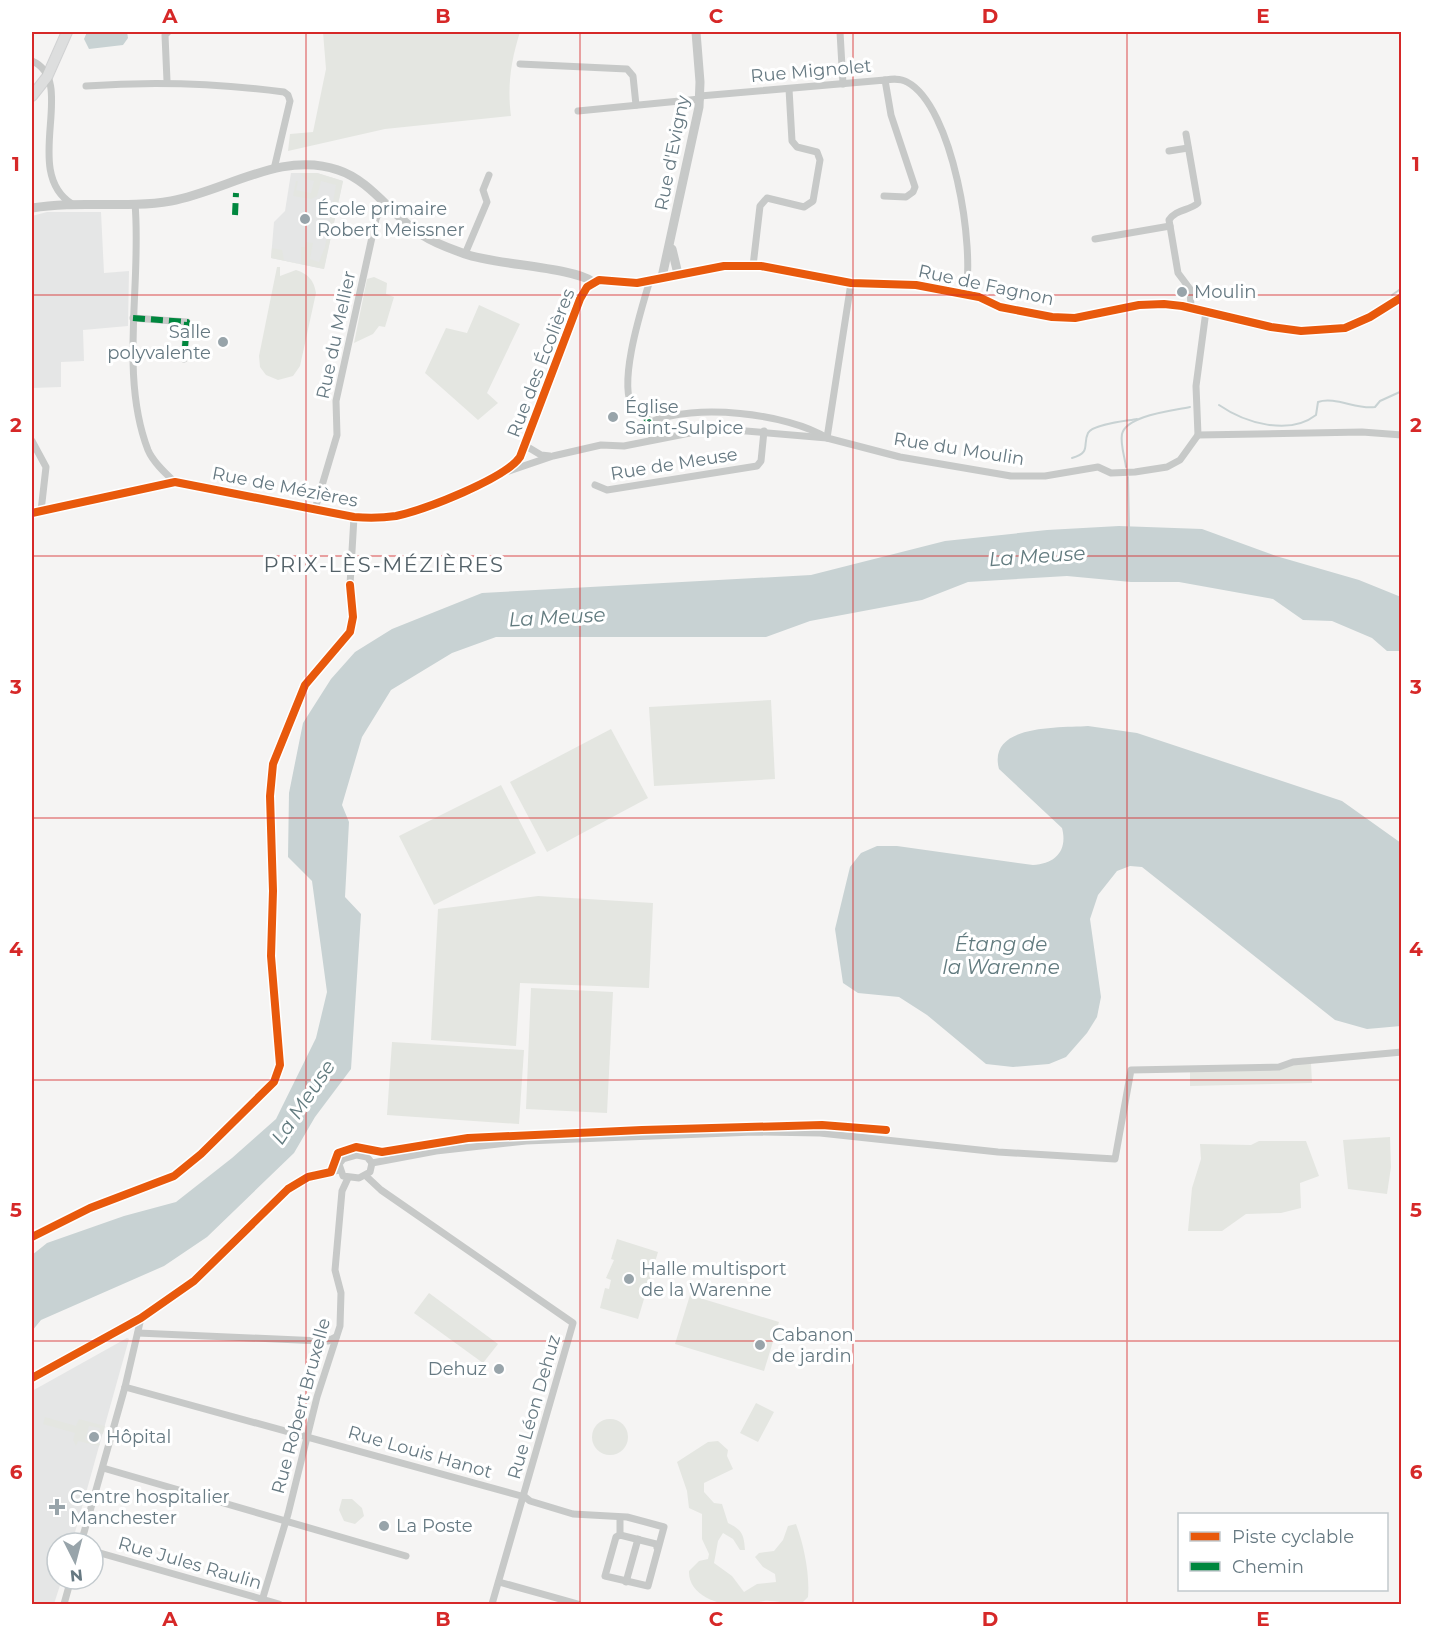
<svg xmlns="http://www.w3.org/2000/svg" width="1433" height="1636" font-family="Montserrat,sans-serif">
<style>
.built{fill:#e5e6e6}
.green{fill:#e4e6e1}
.water{fill:#c8d2d3}
.lines{fill:none;stroke-linecap:round;stroke-linejoin:round}
.stream{stroke:#c8d2d3;stroke-width:2}
.secondary-casing{stroke:#d1d2d3;stroke-width:12}
.minor{stroke:#c7c9c8;stroke-width:7}
.tertiary{stroke:#c7c9c8;stroke-width:9}
.secondary{stroke:#dddede;stroke-width:10}
.quiet{stroke:#00873e;stroke-width:6;stroke-dasharray:12 6;stroke-linecap:butt}
.cycleway-casing{stroke:#fff;stroke-width:11}
.cycleway{stroke:#e8590c;stroke-width:8}
.grid{fill:none;stroke:#d62828;stroke-width:1.5;stroke-opacity:0.55}
.poi-dot{fill:#98a4aa;stroke:#fff;stroke-width:2}
.labels{text-anchor:middle;dominant-baseline:central;stroke-width:6;stroke-linejoin:round;paint-order:stroke}
.street-label{font-size:18px;fill:#667982;stroke:#fff}
.poi-label{font-size:18px;fill:#667982;stroke:#fff;text-anchor:start}
.water-label{font-size:20px;font-style:italic;fill:#627b7f;stroke:#fff}
.quarter-label{font-size:21px;letter-spacing:1.5px;fill:#536168;stroke:#fff}
.neatline{fill:none;stroke:#d62828;stroke-width:2}
.grid-label{font-size:20px;text-anchor:middle;font-weight:bold;fill:#d62828}
</style>
<rect width="100%" height="100%" fill="#f5f4f3"/>
<g class="built">
<polygon points="291,173 317,173 343,181 324,269 271,258 274,222 285,211"/>
<polygon points="47,212 101,212 104,273 129,271 128,326 83,330 84,361 61,362 61,387 32,388 32,216"/>
<polygon points="127,1338 129,1339 72,1543 57,1543 57,1579 62,1579 54,1604 32,1604 32,1391"/>
</g>
<g class="green">
<path d="M323 32H520C511 60 507 87 511 116L385 129 288 151 290 134 313 132 326 69Z"/>
<polygon points="300,173 317,173 343,181 324,269 271,258 272,248 282,250 284,260 301,264 301,247 305,247 306,242 313,243 310,259 319,262 325,247 336,185 321,181 317,196 311,199 293,196 296,181 298,181 296,190 311,193 314,181 305,179"/>
<path d="M277 267H280V276L296 270C308 274 314 280 316 293L300 366 293 376 278 380 266 375 260 367 259 356Z"/>
<polygon points="374,277 387,283 386,294 394,297 385,327 379,326 373,334 354,343 367,279"/>
<polygon points="479,305 520,324 487,393 498,403 478,420 425,373 446,328 467,333"/>
<polygon points="771,700 775,779 654,786 649,707"/>
<polygon points="611,729 648,798 547,852 510,782"/>
<polygon points="501,785 536,853 434,905 399,836"/>
<polygon points="538,896 653,903 649,988 520,983 516,1046 431,1040 438,909"/>
<polygon points="531,988 613,992 607,1113 526,1109"/>
<polygon points="392,1042 524,1050 519,1124 387,1115"/>
<polygon points="1311,1063 1312,1083 1190,1086 1190,1070"/>
<polygon points="1390,1137 1391,1167 1387,1194 1348,1189 1343,1140"/>
<polygon points="1259,1141 1306,1141 1319,1176 1300,1183 1301,1208 1281,1213 1246,1214 1222,1231 1188,1231 1192,1188 1201,1159 1200,1144 1251,1145"/>
<polygon points="617,1239 658,1252 638,1319 600,1308 605,1288 609,1289 611,1280 606,1278 614,1260 611,1259"/>
<polygon points="429,1293 498,1344 483,1363 414,1313"/>
<polygon points="690,1295 779,1322 764,1371 675,1344"/>
<polygon points="756,1403 774,1412 758,1442 740,1433"/>
<polygon points="45,1417 76,1426 79,1419 105,1426 103,1434 99,1433 100,1428 89,1426 85,1440 100,1444 99,1446 78,1441 76,1446 73,1440 75,1433 43,1424"/>
<circle cx="610" cy="1437" r="18"/>
<path d="M718 1441 728 1450 727 1456 733 1469 704 1483V1492L714 1503 722 1504 728 1523C742 1530 744 1534 745 1550H740L733 1539 723 1533 718 1541 714 1563 732 1576 744 1592 757 1584 776 1582 775 1574 763 1567 755 1557 759 1553 774 1551 783 1540 788 1526 796 1524C804 1545 810 1575 808 1597L801 1604C788 1605 776 1600 764 1601 755 1602 763 1603 755 1604 732 1610 688 1600 689 1571L699 1561 708 1559 709 1554 702 1539V1514L689 1508 687 1491 677 1462 708 1442Z"/>
<polygon points="342,1499 352,1499 362,1508 364,1516 355,1524 344,1521 339,1510"/>
</g>
<g class="water">
<polygon points="87,32 127,32 128,38 123,45 89,49 84,39"/>
<polygon points="1119,526 1202,529 1276,556 1359,580 1401,597 1401,651 1387,651 1372,638 1332,621 1303,620 1273,599 1179,582 1131,582 1067,576 968,582 922,600 810,621 766,637 496,637 452,653 391,690 362,737 342,805 349,822 345,897 361,914 351,1069 315,1117 294,1153 207,1237 164,1266 41,1320 32,1331 32,1255 47,1243 124,1216 176,1202 232,1158 276,1119 316,1038 327,992 312,881 288,857 289,793 303,723 331,679 355,652 392,629 482,593 811,575 945,541 1047,530"/>
<path d="M1088 726 1137 733 1342 801 1401 843V1026L1367 1029 1335 1020 1142 867 1130 866 1117 871 1098 895 1090 919 1101 997 1097 1017 1087 1033 1066 1057 1049 1064 1013 1067 986 1064 927 1015 899 997 858 993 843 983 835 929 850 867 861 853 877 846H897L1033 865C1055 864 1068 851 1062 828L999 769C987 724 1059 728 1088 726Z"/>
</g>
<g class="lines">
<g class="stream">
<polyline points="1392,295 1402,288"/>
<path d="M1219 405C1245 423 1289 436 1316 415L1318 402C1335 396 1357 410 1375 407L1380 401 1402 391"/>
<path d="M1072 458C1092 452 1082 445 1088 433 1093 424 1127 421 1137 419"/>
<path d="M1126 467C1125 458 1120 444 1122 434 1127 415 1173 411 1190 407"/>
<polyline points="1128,477 1129,528"/>
</g>
<g class="secondary-casing">
<polyline id="secondary" points="32,96 47,77 67,32"/>
</g>
<g class="minor">
<polyline points="840,32 843,84"/>
<path d="M32 61C79 81 20 171 72 204"/>
<polyline points="520,64 627,69 633,76 636,105"/>
<path d="M885 80C892 79 900 78 907 82 953 106 976 249 965 296"/>
<polyline points="167,81 165,35 168,32"/>
<path d="M86 86C155 81 216 83 284 92L288 95 290 101 274 169"/>
<polyline points="700,96 885,80 891,115 915,187 913,192 906,197 884,196"/>
<polyline points="578,111 700,99"/>
<path d="M1186 134 1198 203C1189 211 1176 209 1169 220L1178 273 1190 289 1191 307"/>
<polyline points="1169,151 1188,148"/>
<path d="M135 204C142 282 119 375 148 450 153 462 165 473 175 482"/>
<polyline points="1095,239 1170,226"/>
<polyline points="465,254 487,202 483,190 489,175"/>
<polyline points="753,266 760,206 767,198 804,207 813,201 820,160 817,152 797,147 792,141 789,89"/>
<path d="M650 280C642 307 617 384 633 408 638 414 646 416 651 422L652 438"/>
<polyline points="133,318 187,322 184,359"/>
<path d="M651 422C693 403 788 413 827 438L851 283"/>
<polyline points="1198,435 1362,432 1402,435"/>
<polyline points="32,441 46,467 41,511"/>
<polyline points="526,446 541,455 550,456"/>
<polyline points="506,472 553,456 601,445 624,446 695,432 734,430 827,438 900,457 1011,476 1045,476 1098,467 1111,473 1135,472 1167,467 1180,460 1198,435 1196,386 1206,311"/>
<polyline points="595,485 607,490 757,466 761,461 764,431"/>
<polyline points="315,509 337,435 336,401 376,219 383,203"/>
<polyline points="350,585 354,517"/>
<polygon points="357,1155 367,1157 372,1163 370,1172 359,1178 343,1176 339,1164 343,1159"/>
<polyline points="372,1163 436,1151 526,1141 754,1132 820,1133 998,1152 1115,1159 1131,1070 1279,1067 1293,1062 1402,1052"/>
<polyline points="366,1176 381,1190 573,1323 492,1604"/>
<polyline points="138,1333 321,1341 328,1341 336,1337"/>
<polyline points="32,1378 141,1318 194,1281 288,1189 308,1177 339,1170"/>
<polyline points="125,1387 525,1497 530,1501 573,1514 627,1517 664,1527 648,1586 605,1576 616,1537 620,1535 656,1544 657,1548"/>
<polyline points="103,1468 406,1556"/>
<polyline points="620,1535 620,1518"/>
<polyline points="81,1543 125,1387 141,1318"/>
<polyline points="93,1551 279,1604"/>
<polyline points="499,1582 578,1604"/>
<polyline points="626,1582 638,1539"/>
<polyline points="64,1604 71,1579"/>
<polyline points="261,1604 288,1514 317,1397 340,1326 341,1293 335,1270 342,1191 348,1178"/>
</g>
<g class="tertiary">
<path d="M32 208C78 200 125 209 171 201 226 191 282 150 338 170 372 181 393 218 424 236 436 244 452 249 465 254 496 265 573 267 593 282"/>
<polyline points="672,249 678,274"/>
<polyline points="662,277 699,107 700,82 696,32"/>
<path d="M32 513 175 482 354 517C368 518 382 518 396 516 424 510 505 479 520 457L580 299 587 287 599 280 637 283 724 266H761L851 283 916 285 979 297 1000 307 1052 317 1075 318 1139 305 1164 304 1182 306 1271 327 1301 331 1345 328 1370 317 1402 297"/>
</g>
<use href="#secondary" class="secondary"/>
<g class="quiet">
<polyline points="235,215 236,193"/>
<polyline points="133,318 187,322 184,359"/>
<polyline points="631,402 635,410 651,422"/>
</g>
<g class="cycleway-casing">
<g id="cycleway">
<path d="M32 513 175 482 354 517C368 518 382 518 396 516 424 510 505 479 520 457L580 299 587 287 599 280 637 283 724 266H761L851 283 916 285 979 297 1000 307 1052 317 1075 318 1139 305 1164 304 1182 306 1271 327 1301 331 1345 328 1370 317 1402 297"/>
<polyline points="32,1237 90,1208 174,1176 201,1154 274,1082 280,1065 271,956 273,891 270,796 273,764 305,685 350,632 353,617 350,585"/>
<polyline points="32,1378 141,1318 194,1281 288,1189 308,1177 331,1172 338,1153 356,1147 382,1152 468,1138 642,1130 822,1125 886,1130"/>
</g>
</g>
<use href="#cycleway" class="cycleway"/>
</g>
<path class="grid" d="M306 32V1604M580 32V1604M853 32V1604M1127 32V1604M32 295H1402M32 556H1402M32 818H1402M32 1080H1402M32 1341H1402"/>
<g class="poi-dot">
<circle cx="305" cy="219" r="6"/>
<circle cx="1182" cy="292" r="6"/>
<circle cx="223" cy="342" r="6"/>
<circle cx="613" cy="417" r="6"/>
<circle cx="629" cy="1279" r="6"/>
<circle cx="760" cy="1345" r="6"/>
<circle cx="499" cy="1369" r="6"/>
<circle cx="94" cy="1437" r="6"/>
<path d="M54 1498h6v6h6v6h-6v6h-6v-6h-6v-6h6z"/>
<circle cx="384" cy="1526" r="6"/>
</g>
<g class="labels">
<g class="street-label">
<text transform="translate(811 71) rotate(-5)">Rue Mignolet</text>
<text transform="translate(672 153) rotate(-79)">Rue d'Evigny</text>
<text transform="translate(986 285) rotate(12)">Rue de Fagnon</text>
<text transform="translate(336 335) rotate(-78)">Rue du Mellier</text>
<text transform="translate(541 363) rotate(-69)">Rue des Écolières</text>
<text transform="translate(959 449) rotate(9)">Rue du Moulin</text>
<text transform="translate(674 464) rotate(-9)">Rue de Meuse</text>
<text transform="translate(285 487) rotate(11)">Rue de Mézières</text>
<text transform="translate(301 1406) rotate(-75)">Rue Robert Bruxelle</text>
<text transform="translate(534 1407) rotate(-74)">Rue Léon Dehuz</text>
<text transform="translate(420 1452) rotate(16)">Rue Louis Hanot</text>
<text transform="translate(190 1563) rotate(16)">Rue Jules Raulin</text>
</g>
<g class="poi-label">
<text x="317" y="209">École primaire<tspan x="317" dy="21">Robert Meissner</tspan></text>
<text x="1194" y="292">Moulin</text>
<text x="211" y="332" text-anchor="end">Salle<tspan x="211" dy="21">polyvalente</tspan></text>
<text x="625" y="407">Église<tspan x="625" dy="21">Saint-Sulpice</tspan></text>
<text x="641" y="1269">Halle multisport<tspan x="641" dy="21">de la Warenne</tspan></text>
<text x="772" y="1335">Cabanon<tspan x="772" dy="21">de jardin</tspan></text>
<text x="487" y="1369" text-anchor="end">Dehuz</text>
<text x="106" y="1437">Hôpital</text>
<text x="70" y="1497">Centre hospitalier<tspan x="70" dy="21">Manchester</tspan></text>
<text x="396" y="1526">La Poste</text>
</g>
<g class="water-label">
<text transform="translate(1037 556) rotate(-4)">La Meuse</text>
<text transform="translate(557 617) rotate(-3)">La Meuse</text>
<text x="1001" y="944">Étang de<tspan x="1001" dy="23">la Warenne</tspan></text>
<text transform="translate(303 1102) rotate(-56)">La Meuse</text>
</g>
<g class="quarter-label">
<text x="384" y="564">PRIX-LÈS-MÉZIÈRES</text>
</g>
</g>
<rect width="1433" height="1636" fill="none" stroke="#ffffff" stroke-width="66"/>
<rect x="1178" y="1513" width="210" height="78" fill="#ffffff" stroke="#c2c9cd" stroke-width="1.5"/>
<rect x="1190" y="1532" width="30" height="9" fill="#e8590c" stroke="#c2c9cd" stroke-width="1.5"/>
<text x="1232" y="1543" font-size="18" fill="#667982">Piste cyclable</text>
<rect x="1190" y="1562" width="30" height="9" fill="#00873e" stroke="#c2c9cd" stroke-width="1.5"/>
<text x="1232" y="1573" font-size="18" fill="#667982">Chemin</text>
<g transform="translate(75 1561) rotate(174)"><circle r="28" fill="#ffffff" stroke="#c2c9cd" stroke-width="1.5"/>
<path d="M0-4.5L10 22L0 15L-10 22Z" fill="#98a4aa"/>
<text y="-9" font-size="16" font-weight="bold" text-anchor="middle" fill="#667982">N</text>
</g>
<rect x="33" y="33" width="1367" height="1570" class="neatline"/>
<g class="grid-label">
<text x="170" y="23">A</text>
<text x="443" y="23">B</text>
<text x="716" y="23">C</text>
<text x="990" y="23">D</text>
<text x="1263" y="23">E</text>
<text x="16" y="171">1</text>
<text x="1416" y="171">1</text>
<text x="16" y="432">2</text>
<text x="1416" y="432">2</text>
<text x="16" y="694">3</text>
<text x="1416" y="694">3</text>
<text x="16" y="956">4</text>
<text x="1416" y="956">4</text>
<text x="16" y="1217">5</text>
<text x="1416" y="1217">5</text>
<text x="16" y="1479">6</text>
<text x="1416" y="1479">6</text>
<text x="170" y="1626">A</text>
<text x="443" y="1626">B</text>
<text x="716" y="1626">C</text>
<text x="990" y="1626">D</text>
<text x="1263" y="1626">E</text>
</g>
</svg>
